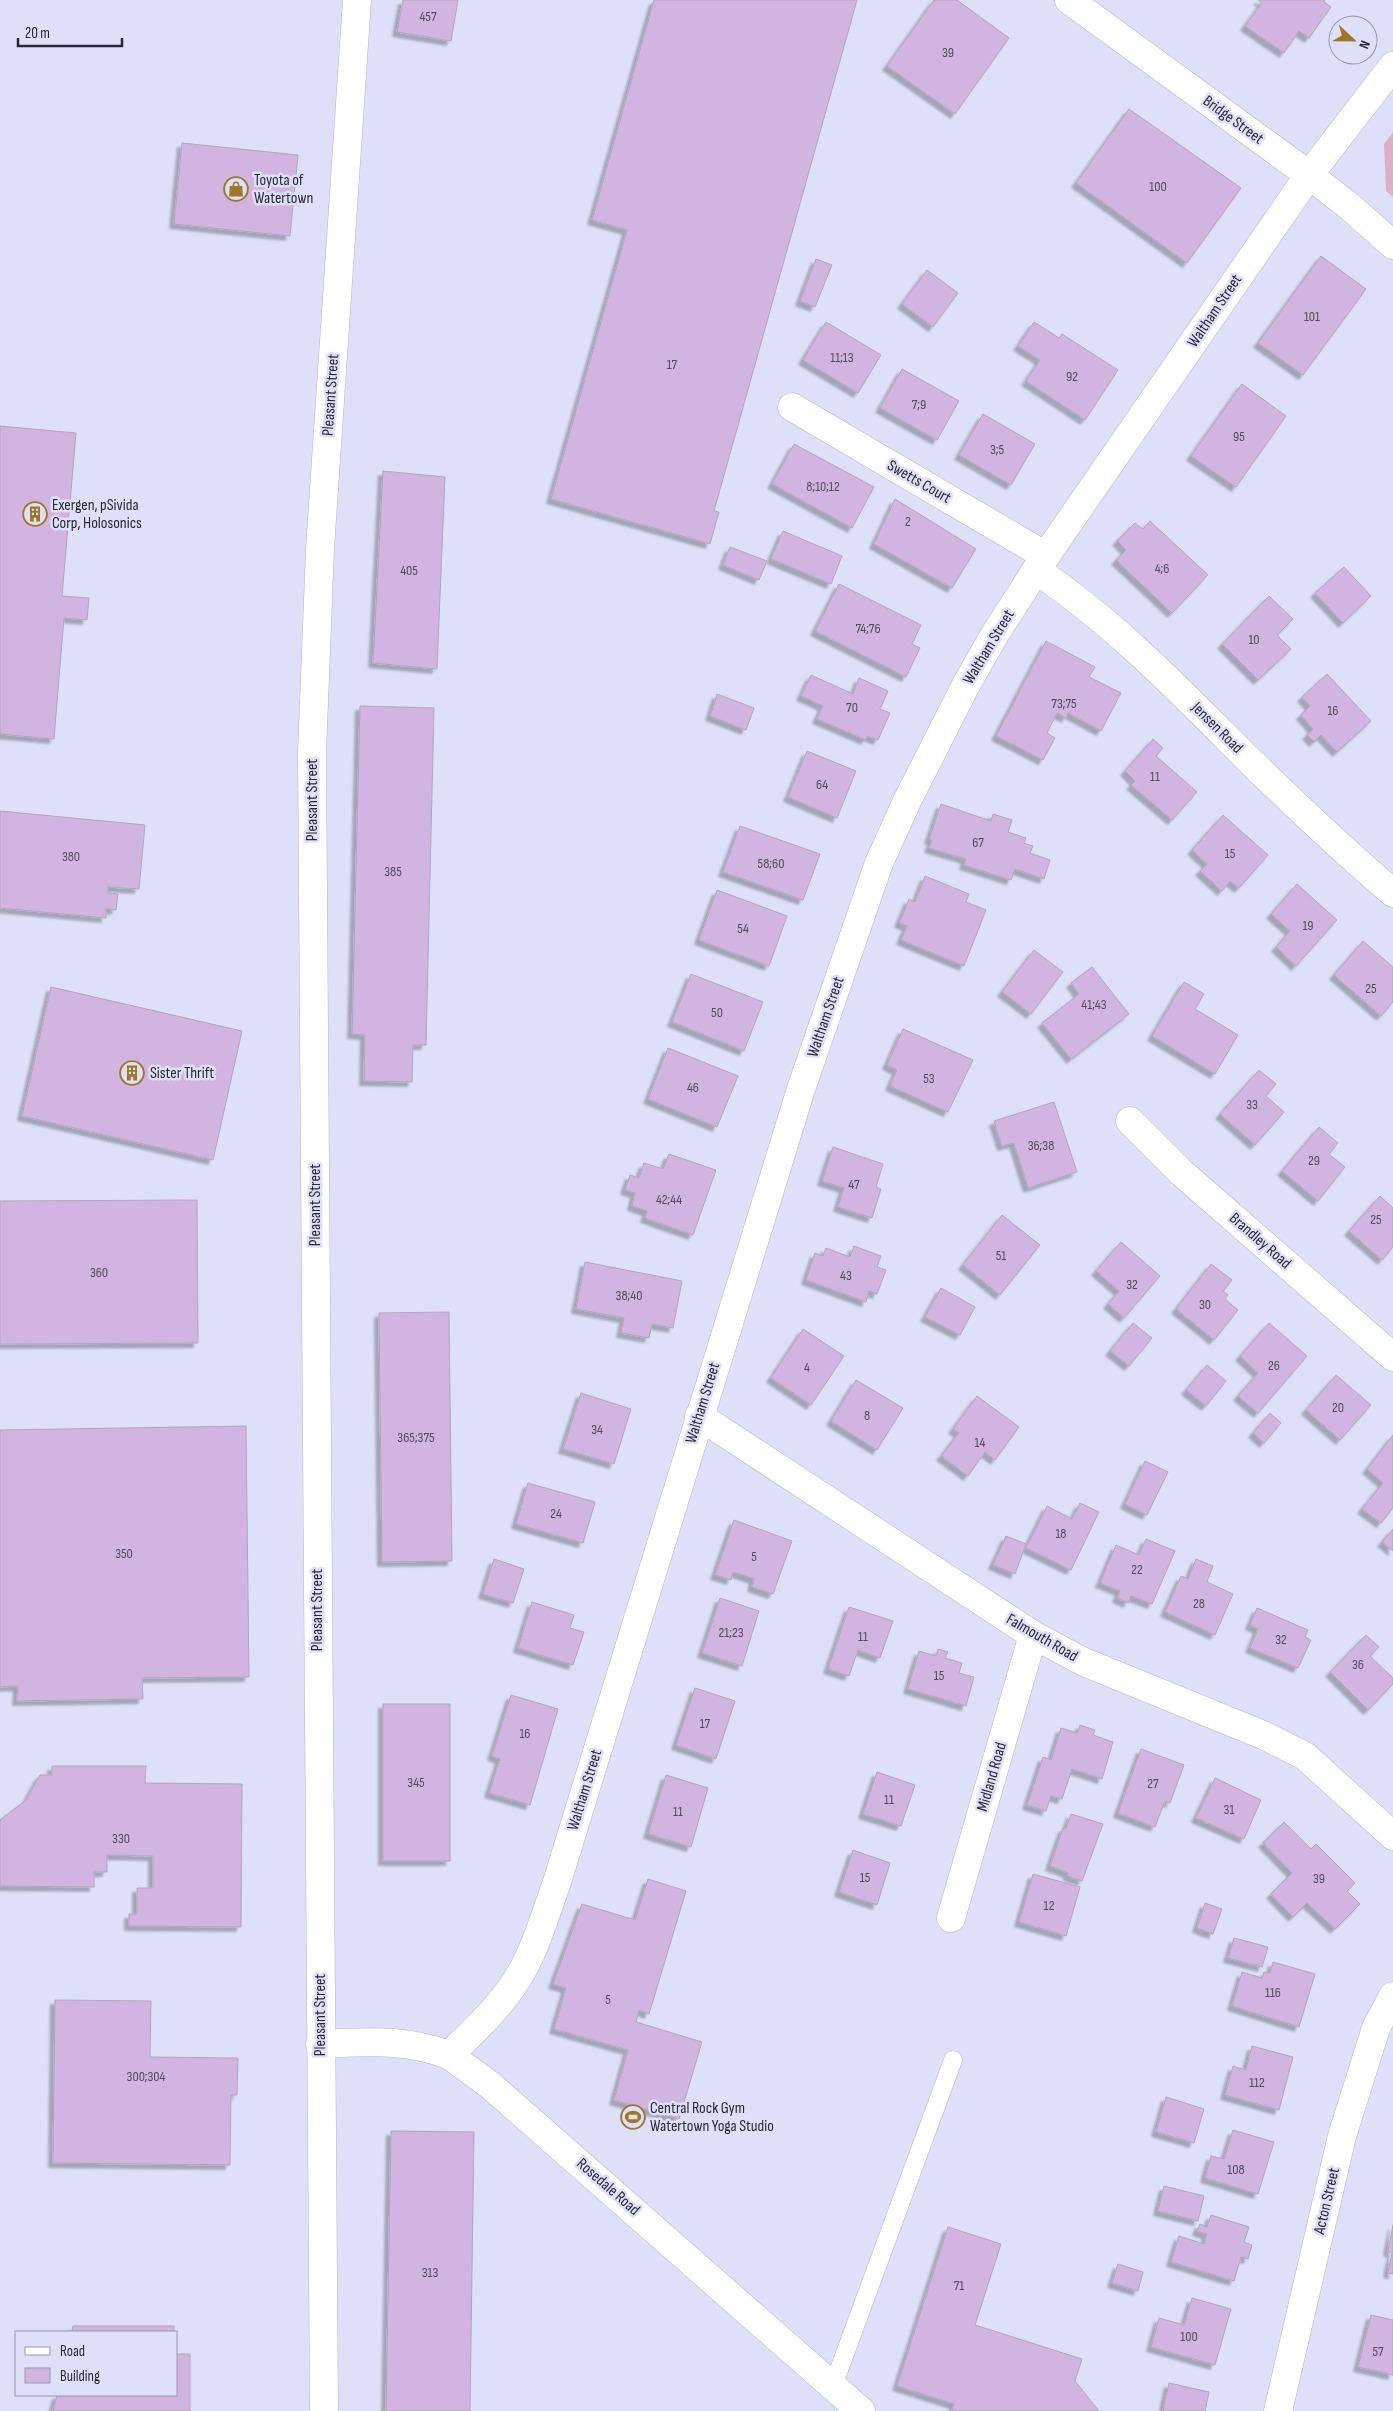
<svg xmlns="http://www.w3.org/2000/svg" width="1393" height="2411" font-family="'Sofia Sans Condensed',sans-serif">
<style>
.green{fill:#d9b0c5}
.building{fill:#d1b4df;stroke:#b2a4ba;filter:url(#shadow)}
.lines{fill:none;stroke-linecap:round;stroke-linejoin:round}
.lane-casing{stroke:#b2b4cc;stroke-width:19}
.street-casing{stroke:#b2b4cc;stroke-width:29}
.secondary-casing{stroke:#b2b4cc;stroke-width:29}
.lane{stroke:#fff;stroke-width:18}
.street{stroke:#fff;stroke-width:28}
.secondary{stroke:#fff;stroke-width:28}
.labels{text-anchor:middle;dominant-baseline:central;stroke-width:5;stroke-linejoin:round;paint-order:stroke}
.number-label{font-size:14px;fill:#524b5c}
.street-label{font-size:16px;fill:#282831;stroke:#dee0f9}
.poi-label{font-size:16px;fill:#282831;stroke:#dee0f9;text-anchor:start}
</style>
<defs>
<filter id="shadow"><feDropShadow dx="-4.5" dy="4.5" stdDeviation="1" flood-color="#0004"/></filter>
</defs>
<rect width="100%" height="100%" fill="#dee0f9"/>
<polygon class="green" points="1393,132 1393,197 1386,191 1384,144"/>
<g class="building">
<polygon points="403,0 458,0 451,41 397,32"/>
<polygon points="654,0 857,0 714,511 719,512 710,544 551,499 627,230 592,220"/>
<polygon points="934,0 957,0 1009,38 955,114 887,66"/>
<polygon points="1258,0 1325,0 1324,2 1331,7 1309,38 1299,31 1284,53 1245,26 1262,3"/>
<polygon points="1129,109 1241,188 1187,263 1076,183"/>
<polygon points="182,143 298,155 290,236 174,224"/>
<polygon points="1321,256 1366,289 1303,375 1258,343"/>
<polygon points="816,259 832,265 815,307 800,301"/>
<polygon points="927,270 958,293 933,327 902,304"/>
<polygon points="826,322 881,355 858,393 803,360"/>
<polygon points="1034,322 1059,338 1062,334 1118,370 1085,420 1026,381 1040,360 1018,346"/>
<polygon points="902,369 959,401 937,440 880,408"/>
<polygon points="1242,384 1286,416 1236,487 1191,456"/>
<polygon points="983,414 1035,444 1011,485 959,455"/>
<polygon points="0,426 76,433 62,596 89,598 87,620 64,618 54,739 0,734"/>
<polygon points="794,444 874,487 852,528 772,484"/>
<polygon points="383,471 445,477 437,669 373,663"/>
<polygon points="895,499 976,549 952,588 874,544"/>
<polygon points="1150,521 1208,575 1172,613 1116,560 1126,550 1117,541 1135,523 1143,529"/>
<polygon points="783,531 842,556 831,584 771,559"/>
<polygon points="730,547 767,561 759,580 723,565"/>
<polygon points="1344,567 1371,596 1343,623 1315,593"/>
<polygon points="839,584 921,625 912,644 920,648 906,677 815,631"/>
<polygon points="1269,596 1293,619 1277,635 1291,649 1258,680 1222,644"/>
<polygon points="1046,641 1095,667 1089,677 1121,693 1101,731 1068,713 1066,718 1057,713 1047,733 1055,738 1043,760 996,736"/>
<polygon points="1327,674 1371,721 1337,752 1321,735 1314,742 1307,735 1313,729 1301,715 1310,706 1302,697"/>
<polygon points="811,675 853,694 859,678 888,691 880,709 890,713 878,740 867,736 866,740 817,719 823,706 801,696"/>
<polygon points="717,694 754,708 746,730 710,716"/>
<polygon points="360,706 434,708 426,1045 413,1045 412,1082 364,1081 365,1035 352,1034"/>
<polygon points="1153,739 1163,748 1156,756 1197,792 1172,820 1131,785 1135,781 1125,771"/>
<polygon points="807,751 856,771 837,818 788,797"/>
<polygon points="941,804 991,821 993,814 1012,820 1008,832 1026,838 1024,843 1033,846 1030,853 1050,860 1044,879 1015,869 1011,880 964,865 966,859 929,848 932,841 929,839"/>
<polygon points="0,811 145,825 139,889 108,887 108,893 118,894 116,910 106,909 106,918 0,908"/>
<polygon points="1223,815 1268,855 1239,888 1230,881 1222,891 1200,871 1207,864 1192,850"/>
<polygon points="740,826 820,854 803,900 723,872"/>
<polygon points="925,876 969,894 966,902 986,910 964,966 901,940 907,926 899,923 909,899 915,902"/>
<polygon points="1297,884 1337,920 1296,966 1276,947 1290,931 1271,914"/>
<polygon points="717,890 787,916 769,966 699,940"/>
<polygon points="1363,941 1393,967 1393,1002 1381,1016 1334,975"/>
<polygon points="1034,950 1063,972 1031,1014 1002,992"/>
<polygon points="1092,967 1129,1014 1071,1059 1042,1023 1079,994 1071,983"/>
<polygon points="691,974 763,1002 744,1051 672,1022"/>
<polygon points="1184,982 1204,994 1195,1009 1238,1035 1215,1074 1152,1036"/>
<polygon points="51,987 242,1031 213,1160 22,1116"/>
<polygon points="903,1029 973,1060 948,1112 890,1086 897,1070 887,1065"/>
<polygon points="668,1048 738,1076 717,1127 648,1099"/>
<polygon points="1259,1070 1276,1084 1266,1096 1284,1112 1255,1145 1220,1114"/>
<polygon points="1054,1102 1077,1172 1028,1188 1014,1143 1002,1146 994,1121"/>
<polygon points="1319,1127 1338,1143 1329,1154 1345,1167 1318,1201 1282,1171"/>
<polygon points="833,1147 883,1164 876,1187 881,1189 872,1218 838,1207 844,1188 822,1181"/>
<polygon points="669,1154 716,1170 693,1235 645,1218 647,1211 632,1206 635,1193 625,1190 630,1175 639,1178 644,1163 663,1169"/>
<polygon points="1380,1196 1393,1208 1393,1247 1382,1260 1349,1231"/>
<polygon points="197,1200 198,1343 0,1344 0,1201"/>
<polygon points="1002,1215 1040,1245 1000,1295 963,1265"/>
<polygon points="1121,1242 1160,1276 1124,1318 1108,1304 1119,1291 1096,1271"/>
<polygon points="854,1246 881,1256 877,1267 886,1270 877,1294 869,1291 866,1302 806,1280 815,1253 823,1256 826,1248 850,1257"/>
<polygon points="585,1262 682,1281 673,1328 652,1324 649,1338 621,1333 624,1318 576,1309"/>
<polygon points="1211,1264 1232,1280 1223,1291 1228,1295 1225,1299 1238,1310 1214,1340 1176,1309"/>
<polygon points="941,1288 975,1307 960,1335 925,1317"/>
<polygon points="449,1312 452,1561 382,1562 379,1313"/>
<polygon points="1133,1323 1152,1338 1129,1366 1110,1351"/>
<polygon points="1269,1323 1307,1356 1258,1413 1238,1396 1258,1373 1240,1356"/>
<polygon points="803,1329 844,1356 811,1405 771,1378"/>
<polygon points="1207,1365 1226,1381 1206,1406 1186,1390"/>
<polygon points="1336,1375 1371,1405 1340,1440 1306,1410"/>
<polygon points="856,1380 903,1408 877,1450 831,1421"/>
<polygon points="581,1393 631,1409 614,1464 563,1449"/>
<polygon points="977,1396 1019,1427 995,1460 985,1452 968,1476 941,1456 959,1433 953,1429"/>
<polygon points="1270,1413 1281,1423 1264,1443 1253,1433"/>
<polygon points="246,1426 249,1677 142,1678 143,1699 17,1701 18,1686 0,1687 0,1430"/>
<polygon points="1393,1435 1393,1508 1381,1523 1362,1509 1383,1483 1367,1469"/>
<polygon points="1145,1461 1168,1472 1147,1515 1125,1504"/>
<polygon points="528,1483 595,1502 583,1543 516,1524"/>
<polygon points="1080,1503 1099,1512 1071,1570 1026,1548 1047,1506 1072,1519"/>
<polygon points="734,1520 792,1541 773,1594 752,1587 754,1579 733,1572 731,1580 715,1575"/>
<polygon points="1393,1529 1393,1551 1382,1542"/>
<polygon points="1006,1536 1026,1544 1015,1574 993,1565"/>
<polygon points="1146,1539 1175,1551 1152,1604 1131,1596 1128,1603 1117,1598 1120,1591 1100,1583 1116,1545 1139,1555"/>
<polygon points="494,1559 524,1569 513,1603 483,1594"/>
<polygon points="1196,1559 1213,1566 1207,1582 1233,1594 1215,1635 1165,1612 1181,1576 1188,1579"/>
<polygon points="720,1598 759,1611 742,1666 702,1653"/>
<polygon points="532,1602 574,1615 570,1628 584,1632 573,1665 518,1648"/>
<polygon points="849,1607 893,1621 880,1658 858,1650 849,1676 828,1669"/>
<polygon points="1257,1608 1308,1630 1305,1637 1311,1640 1298,1668 1250,1648 1258,1629 1250,1625"/>
<polygon points="1366,1635 1379,1647 1370,1656 1393,1678 1393,1684 1368,1710 1330,1672"/>
<polygon points="938,1649 948,1652 945,1658 962,1663 959,1673 974,1677 966,1706 908,1689 919,1651 936,1656"/>
<polygon points="695,1688 735,1701 716,1759 676,1745"/>
<polygon points="511,1695 558,1709 530,1805 489,1793 500,1759 492,1756"/>
<rect x="383" y="1704" width="67" height="157"/>
<polygon points="1080,1725 1095,1730 1093,1735 1113,1742 1102,1779 1072,1769 1062,1799 1051,1796 1046,1811 1027,1805 1043,1757 1051,1760 1061,1728 1077,1733"/>
<polygon points="1141,1749 1184,1765 1170,1803 1165,1801 1155,1827 1118,1813"/>
<polygon points="52,1766 146,1766 145,1783 242,1784 241,1927 129,1926 129,1914 137,1914 137,1888 153,1888 153,1856 107,1855 107,1872 94,1872 94,1887 0,1886 0,1820 26,1800 40,1775 52,1775"/>
<polygon points="877,1772 915,1785 901,1826 863,1814"/>
<polygon points="666,1775 708,1788 691,1847 648,1834"/>
<polygon points="1215,1778 1261,1800 1244,1839 1196,1818"/>
<polygon points="1071,1814 1103,1824 1082,1881 1068,1876 1068,1873 1050,1866 1063,1828 1066,1828"/>
<polygon points="1284,1822 1311,1849 1316,1844 1355,1883 1347,1891 1360,1904 1335,1929 1307,1903 1293,1917 1271,1894 1292,1873 1263,1843"/>
<polygon points="853,1850 890,1863 877,1905 839,1892"/>
<polygon points="1033,1874 1080,1887 1066,1936 1019,1922"/>
<polygon points="648,1879 686,1891 649,2014 639,2010 636,2022 702,2042 679,2119 614,2100 628,2050 554,2029 566,1988 553,1984 582,1904 635,1920"/>
<polygon points="1205,1903 1222,1909 1213,1934 1197,1928"/>
<polygon points="1234,1938 1268,1947 1262,1967 1228,1958"/>
<polygon points="1273,1962 1315,1974 1299,2027 1232,2006 1242,1972 1262,1978 1264,1972 1270,1973"/>
<polygon points="55,2000 151,2001 150,2057 238,2058 237,2095 231,2095 230,2165 53,2163"/>
<polygon points="1252,2046 1293,2057 1279,2110 1225,2095 1233,2066 1246,2070"/>
<polygon points="1166,2097 1204,2109 1194,2143 1156,2132"/>
<polygon points="1233,2130 1274,2142 1258,2194 1205,2178 1211,2156 1224,2159"/>
<polygon points="391,2131 474,2132 470,2411 386,2411"/>
<polygon points="1164,2186 1204,2196 1198,2221 1158,2211"/>
<polygon points="1211,2215 1249,2227 1244,2242 1252,2245 1248,2259 1241,2257 1234,2281 1171,2262 1179,2236 1204,2244 1207,2234 1197,2231 1200,2224 1207,2227"/>
<polygon points="1393,2225 1393,2274 1388,2273 1392,2253 1388,2251"/>
<polygon points="948,2227 1001,2244 975,2325 1082,2359 1075,2381 1099,2411 952,2411 954,2404 897,2386"/>
<polygon points="1118,2264 1143,2272 1138,2291 1112,2283"/>
<polygon points="1192,2298 1231,2309 1215,2365 1151,2347 1159,2318 1184,2325"/>
<polygon points="1371,2315 1393,2320 1393,2375 1358,2367"/>
<polygon points="73,2326 174,2326 174,2332 72,2332"/>
<polygon points="176,2354 190,2354 190,2411 53,2411 57,2395 176,2395"/>
<polygon points="1169,2383 1209,2392 1205,2411 1163,2411"/>
</g>
<g class="lines">
<g class="lane-casing">
<polyline id="lane" points="833,2386 953,2060"/>
</g>
<g class="street-casing">
<g id="street">
<polyline points="1309,175 1349,206 1393,245"/>
<polyline points="792,407 1046,556"/>
<path d="M1036 570C1115 623 1181 692 1248 759 1295 805 1343 850 1393 893"/>
<polyline points="1130,1121 1182,1173 1393,1357"/>
<polyline points="699,1416 1033,1635 1084,1662 1263,1735 1305,1756 1393,1836"/>
<polyline points="951,1918 1033,1635"/>
<polyline points="449,2055 490,2085 861,2411"/>
<polyline points="1278,2411 1342,2136 1376,2028 1393,1996"/>
</g>
</g>
<g class="secondary-casing">
<g id="secondary">
<polyline points="1069,0 1309,175"/>
<path d="M320 2044C368 2042 403 2038 449 2055 473 2032 498 2009 516 1981 535 1952 545 1915 557 1882L801 1089 879 863 908 799 966 685 995 634 1036 570 1309 175 1393 66"/>
<polyline points="324,2411 312,753 320,549 357,0"/>
</g>
</g>
<use href="#lane" class="lane"/>
<use href="#street" class="street"/>
<use href="#secondary" class="secondary"/>
</g>
<defs>
<g id="shop-ring" transform="scale(1.25)"><circle r="9.5" fill="#dee0f9" stroke="#9e7624" stroke-width="1.5"/><path d="M-5-2.5h2.3a2.7 3.5 0 0 1 5.4 0H5L5.5 6h-11ZM-1.5-2.5h3a1.5 2.3 0 0 0-3 0Z" fill="#9e7624"/></g>
<g id="building-ring" transform="scale(1.25)"><circle r="9.5" fill="#dee0f9" stroke="#9e7624" stroke-width="1.5"/><path d="M-4-6H4V6H1V3H-1V6H-4ZM-2.5-4.3h1.7v1.8h-1.7ZM.8-4.3h1.7v1.8H.8ZM-2.5-1h1.7V.8h-1.7ZM.8-1h1.7V.8H.8Z" fill="#9e7624"/></g>
<g id="stadium-ring" transform="scale(1.25)"><circle r="9.5" fill="#dee0f9" stroke="#9e7624" stroke-width="1.5"/><path d="M0-5a6.5 5 0 1 0 0 10a6.5 5 0 1 0 0-10ZM-3.5-1.8h7v3.6h-7Z" fill="#9e7624"/></g>
</defs>
<g fill-rule="evenodd">
<use href="#shop-ring" x="236" y="189"/>
<use href="#building-ring" x="35" y="514"/>
<use href="#building-ring" x="132" y="1073"/>
<use href="#stadium-ring" x="633" y="2117"/>
</g>
<g class="labels">
<g class="number-label">
<text x="428" y="16">457</text>
<text x="948" y="52">39</text>
<text x="1158" y="186">100</text>
<text x="1312" y="316">101</text>
<text x="842" y="357">11;13</text>
<text x="672" y="364">17</text>
<text x="1072" y="376">92</text>
<text x="919" y="404">7;9</text>
<text x="1239" y="436">95</text>
<text x="997" y="449">3;5</text>
<text x="823" y="486">8;10;12</text>
<text x="908" y="521">2</text>
<text x="1162" y="568">4;6</text>
<text x="409" y="570">405</text>
<text x="868" y="628">74;76</text>
<text x="1254" y="639">10</text>
<text x="1064" y="703">73;75</text>
<text x="852" y="707">70</text>
<text x="1333" y="710">16</text>
<text x="1155" y="776">11</text>
<text x="822" y="784">64</text>
<text x="978" y="842">67</text>
<text x="1230" y="853">15</text>
<text x="71" y="856">380</text>
<text x="771" y="863">58;60</text>
<text x="393" y="871">385</text>
<text x="1308" y="925">19</text>
<text x="743" y="928">54</text>
<text x="1371" y="988">25</text>
<text x="1094" y="1004">41;43</text>
<text x="717" y="1012">50</text>
<text x="929" y="1078">53</text>
<text x="693" y="1087">46</text>
<text x="1252" y="1104">33</text>
<text x="1041" y="1145">36;38</text>
<text x="1314" y="1160">29</text>
<text x="854" y="1184">47</text>
<text x="669" y="1199">42;44</text>
<text x="1376" y="1219">25</text>
<text x="1001" y="1255">51</text>
<text x="99" y="1272">360</text>
<text x="846" y="1275">43</text>
<text x="1132" y="1284">32</text>
<text x="629" y="1295">38;40</text>
<text x="1205" y="1304">30</text>
<text x="1274" y="1365">26</text>
<text x="807" y="1367">4</text>
<text x="1338" y="1407">20</text>
<text x="867" y="1415">8</text>
<text x="597" y="1429">34</text>
<text x="416" y="1437">365;375</text>
<text x="980" y="1442">14</text>
<text x="556" y="1513">24</text>
<text x="1061" y="1533">18</text>
<text x="124" y="1553">350</text>
<text x="754" y="1556">5</text>
<text x="1137" y="1569">22</text>
<text x="1199" y="1603">28</text>
<text x="731" y="1632">21;23</text>
<text x="863" y="1636">11</text>
<text x="1281" y="1639">32</text>
<text x="1358" y="1664">36</text>
<text x="939" y="1675">15</text>
<text x="705" y="1723">17</text>
<text x="525" y="1733">16</text>
<text x="416" y="1782">345</text>
<text x="1153" y="1783">27</text>
<text x="889" y="1799">11</text>
<text x="1229" y="1809">31</text>
<text x="678" y="1811">11</text>
<text x="121" y="1838">330</text>
<text x="865" y="1877">15</text>
<text x="1319" y="1878">39</text>
<text x="1049" y="1905">12</text>
<text x="1273" y="1992">116</text>
<text x="608" y="1999">5</text>
<text x="146" y="2076">300;304</text>
<text x="1257" y="2082">112</text>
<text x="1236" y="2169">108</text>
<text x="430" y="2272">313</text>
<text x="959" y="2285">71</text>
<text x="1189" y="2336">100</text>
<text x="1378" y="2351">57</text>
</g>
<g class="street-label">
<text transform="translate(1233 120) rotate(36)">Bridge Street</text>
<text transform="translate(1215 311) rotate(-56)">Waltham Street</text>
<text transform="translate(331 395) rotate(-86)">Pleasant Street</text>
<text transform="translate(919 482) rotate(30)">Swetts Court</text>
<text transform="translate(989 647) rotate(-59)">Waltham Street</text>
<text transform="translate(1217 728) rotate(45)">Jensen Road</text>
<text transform="translate(312 800) rotate(-90)">Pleasant Street</text>
<text transform="translate(826 1017) rotate(-71)">Waltham Street</text>
<text transform="translate(315 1205) rotate(-90)">Pleasant Street</text>
<text transform="translate(1260 1241) rotate(41)">Brandley Road</text>
<text transform="translate(703 1403) rotate(-73)">Waltham Street</text>
<text transform="translate(317 1610) rotate(-90)">Pleasant Street</text>
<text transform="translate(1042 1638) rotate(30)">Falmouth Road</text>
<text transform="translate(992 1777) rotate(-74)">Midland Road</text>
<text transform="translate(585 1790) rotate(-73)">Waltham Street</text>
<text transform="translate(320 2015) rotate(-90)">Pleasant Street</text>
<text transform="translate(608 2187) rotate(41)">Rosedale Road</text>
<text transform="translate(1327 2201) rotate(-77)">Acton Street</text>
</g>
<g class="poi-label">
<text x="254" y="180">Toyota of<tspan x="254" dy="18">Watertown</tspan></text>
<text x="52" y="505">Exergen, pSivida<tspan x="52" dy="18">Corp, Holosonics</tspan></text>
<text x="150" y="1073">Sister Thrift</text>
<text x="650" y="2108">Central Rock Gym<tspan x="650" dy="18">Watertown Yoga Studio</tspan></text>
</g>
</g>
<rect x="15" y="2331" width="162" height="65" fill="#dee0f9" stroke="#9596a9"/>
<rect x="25" y="2347" width="25" height="8" fill="#ffffff" stroke="#9596a9"/>
<text x="60" y="2356" font-size="15" fill="#282831">Road</text>
<rect x="25" y="2368" width="25" height="15" fill="#d1b4df" stroke="#9596a9"/>
<text x="60" y="2381" font-size="15" fill="#282831">Building</text>
<g transform="translate(1353 40) rotate(112)"><circle r="24" fill="#dee0f9" stroke="#9596a9"/>
<path d="M0-4L9 19L0 12L-9 19Z" fill="#9e7624"/>
<text y="-8" font-size="14" font-weight="bold" text-anchor="middle" fill="#282831">N</text>
</g>
<path d="M18 38v8h104v-8" fill="none" stroke="#282831" stroke-width="2.5"/>
<text x="25" y="38" font-size="15" fill="#282831" stroke="#dee0f9" stroke-width="4" paint-order="stroke">20 m</text>
</svg>
